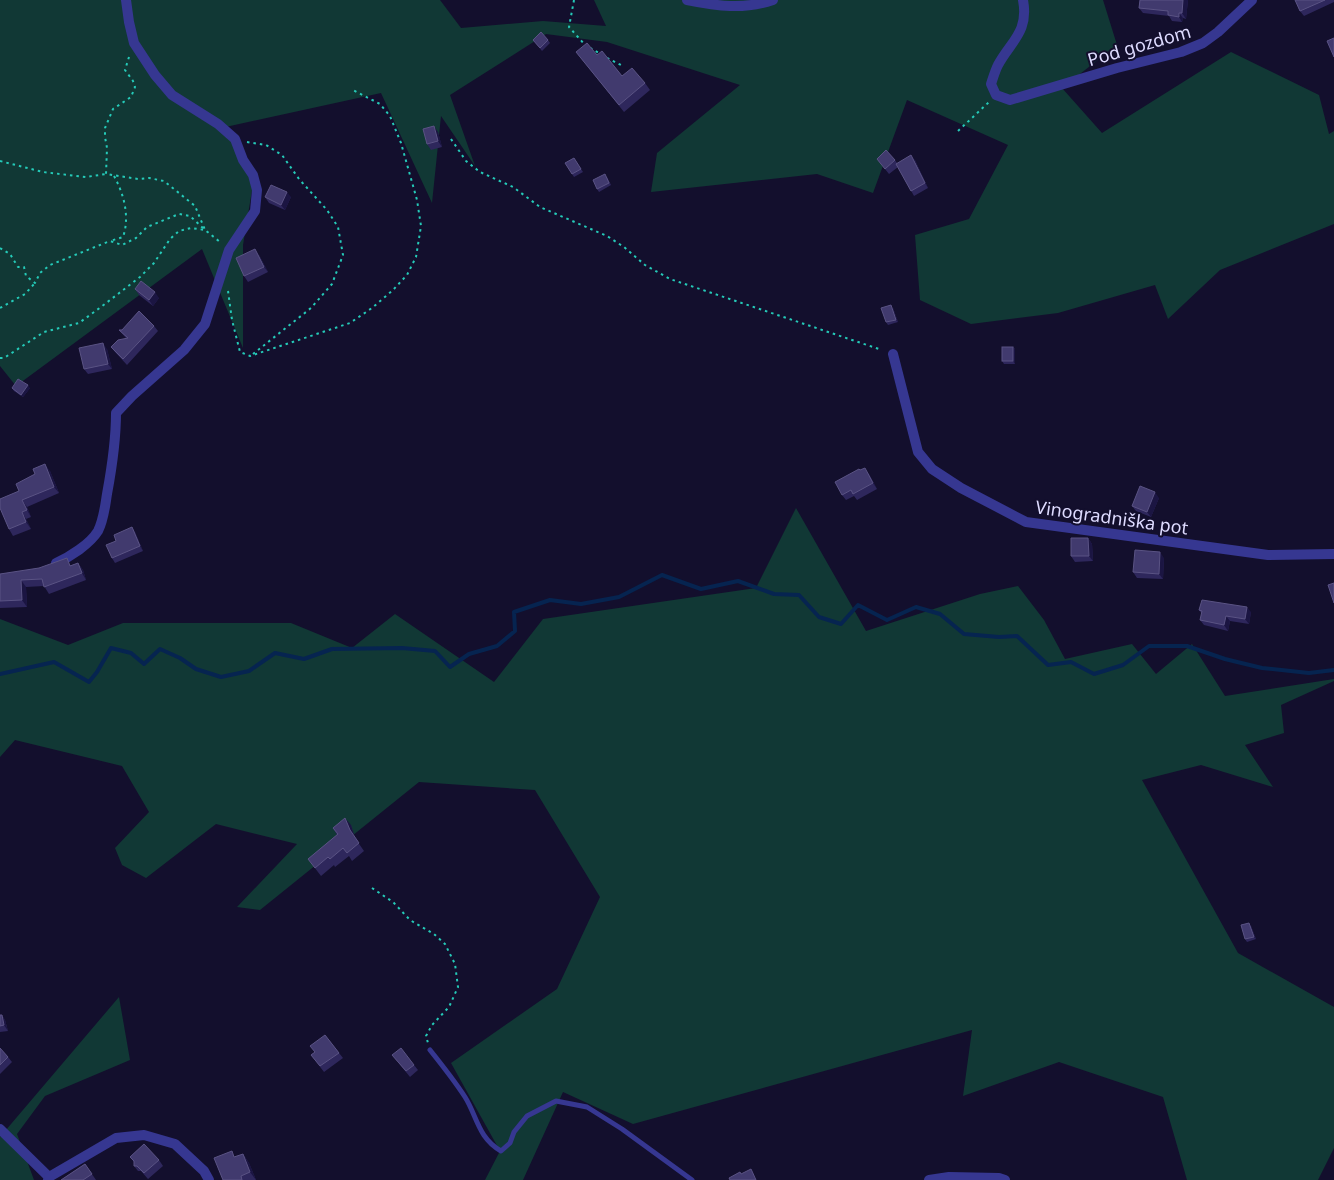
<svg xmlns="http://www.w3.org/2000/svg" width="1334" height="1180" font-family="'Noto Sans',sans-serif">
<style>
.green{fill:#113835}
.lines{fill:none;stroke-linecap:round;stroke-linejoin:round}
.stream{stroke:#062450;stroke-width:4}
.path{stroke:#25cab8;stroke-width:2;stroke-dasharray:2.5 4;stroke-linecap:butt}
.service{stroke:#363791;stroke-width:5}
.minor{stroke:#363791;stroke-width:10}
.wall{fill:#2e275c}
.shaded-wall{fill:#1b1542}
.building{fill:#413a6e;stroke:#5a5384}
.labels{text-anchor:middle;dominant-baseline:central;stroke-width:4;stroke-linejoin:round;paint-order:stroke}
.street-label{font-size:18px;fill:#dedbff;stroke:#130f2d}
</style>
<rect width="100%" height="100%" fill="#130f2d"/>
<g class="green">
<polygon points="0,0 440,0 461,28 543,21 606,26 594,0 1103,0 1117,45 1062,88 1102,133 1231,52 1319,95 1329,134 1334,131 1334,224 1220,270 1168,319 1155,285 1058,313 971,324 920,300 915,235 969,219 1008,145 907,100 873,193 817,174 651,192 657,153 740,85 607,42 546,34 450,95 475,166 441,116 432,203 381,93 221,128 255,172 243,245 243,348 202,249 16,386 0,366"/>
<polygon points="796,508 866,631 980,594 1018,586 1044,620 1065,659 1132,644 1156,674 1192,644 1225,696 1334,679 1334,681 1281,705 1284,733 1245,745 1273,787 1201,765 1142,780 1238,953 1334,1007 1334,1148 1318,1180 1187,1180 1163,1097 1059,1062 963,1096 972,1030 633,1124 563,1092 523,1180 485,1180 500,1151 451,1063 557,989 600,897 535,790 419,782 260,910 237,907 297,844 216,824 146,878 122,865 115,848 149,812 122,766 15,740 0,757 0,619 68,645 123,623 291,623 352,648 395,614 494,682 543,619 756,588"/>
<polygon points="119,997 130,1060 45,1096 17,1134 34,1180 0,1180 0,1137"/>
</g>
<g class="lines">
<polyline class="stream" points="0,674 54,662 89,682 97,672 111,648 131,653 144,664 160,649 180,658 196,669 221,677 249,671 275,653 304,659 332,649 402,648 435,651 450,667 469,654 497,646 515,631 514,612 550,600 581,604 619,597 662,575 701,589 738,581 774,594 799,595 819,617 841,624 858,605 887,620 916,607 940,614 964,634 999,637 1017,636 1048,665 1071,662 1094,674 1123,665 1149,646 1187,646 1225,659 1262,668 1309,673 1334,670"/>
<g class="path">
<polyline points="574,0 569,27 586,46"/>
<polyline points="590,48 601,54"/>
<polyline points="607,58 621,65"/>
<polyline points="958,131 989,102"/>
<polyline points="451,139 466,161 480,172 513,187 540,207 607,236 624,247 645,265 670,279 882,350"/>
<polyline points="247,142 266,145 282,155 299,179 327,210 338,227 343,255 332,284 311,308 253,354"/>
<polyline points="0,161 43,172 86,177 106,174"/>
<path d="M114 176C124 194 130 217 123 237L110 241 122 245 136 238 147 227 179 214 190 216 205 230 195 206 164 181 149 178 138 179 106 174 107 148 105 137V128L113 109 131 97 135 87 133 81 125 70 129 57"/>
<polyline points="0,248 10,254 18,267 24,267 26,276 35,283 40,273 50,265 110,241"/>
<polyline points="228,291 232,320 240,352 250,356 350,323 372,308 393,290 407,275 416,257 421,226 417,200 401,143 390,116 380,104 351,89"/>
<polyline points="0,308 25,294 35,283"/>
<polyline points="0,358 4,358 44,332 79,323 101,307 140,277 154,263 170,239 179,231 191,228 205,230 220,242"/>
<polyline points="372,888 393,902 410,920 434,934 445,944 455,964 458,987 449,1007 432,1025 426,1036 428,1043"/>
</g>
<path class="service" d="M430 1050C442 1065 454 1080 465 1097 477 1116 478 1138 501 1151L510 1143 514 1132 527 1116 556 1101 587 1107 622 1129 692 1180"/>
<g class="minor">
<path d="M687 0C717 6 743 10 773 0"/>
<path d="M1023 0C1029 32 1011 41 998 65 995 71 993 78 991 84L996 95 1010 100 1117 68 1181 52 1203 43 1218 32 1252 0"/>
<polyline points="893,354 918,452 932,469 961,488 1026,522 1268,555 1334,554"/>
<path d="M56 563C70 557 90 544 98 531 104 519 105 506 107 494 112 467 116 441 116 413L132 396 184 350 205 324 229 250 255 211 257 190 253 175 243 160 235 139 218 124 172 95 155 75 134 43 129 22 126 0"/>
<polyline points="0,1129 49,1177 48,1180"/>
<polyline points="49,1177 116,1138 144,1135 175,1144 204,1171 209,1180"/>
<polyline points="929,1180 949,1177 999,1178 1005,1180"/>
</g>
</g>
<g class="wall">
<polygon points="1140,0 1188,0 1186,19 1183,18 1182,22 1172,21 1169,16 1143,13 1139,8"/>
<polygon points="1295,0 1334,0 1334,2 1304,16 1300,11"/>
<polygon points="533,40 548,40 550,43 542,51"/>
<polygon points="576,52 597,55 622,76 645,83 650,90 624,112"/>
<polygon points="438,132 442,147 431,150 427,144"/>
<polygon points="574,158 583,172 574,177 565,163"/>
<polygon points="877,159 895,160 897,163 915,160 928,188 914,196 898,167 889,174"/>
<polygon points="607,177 611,185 599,192 597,189"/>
<polygon points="265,197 291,197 285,210 269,203"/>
<polygon points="259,255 268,272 248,282 244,276"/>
<polygon points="135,289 159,298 153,306 139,295"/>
<polygon points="893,308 898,322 888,325 886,322"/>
<polygon points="154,326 158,331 127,365 115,352 111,347 126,338 119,330"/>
<polygon points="1013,347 1015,349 1015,364 1004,364 1002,361"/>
<polygon points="107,349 112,369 88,374 84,369"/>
<polygon points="12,388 30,388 23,397 14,391"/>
<polygon points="860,470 869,474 877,489 857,500 854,496 846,500 842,495"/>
<polygon points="50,471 59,493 27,507 31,517 26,519 31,529 13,536 9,529 19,491"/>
<polygon points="1159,498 1151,517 1136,511 1132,506"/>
<polygon points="132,527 135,532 143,551 115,563 112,558 116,541"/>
<polygon points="1088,538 1092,544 1093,561 1075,562 1071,556"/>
<polygon points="1164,558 1163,579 1137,578 1133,572"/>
<polygon points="78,563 83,570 86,580 49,594 44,586 26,587 27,607 0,608 0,574 72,565"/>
<polygon points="1199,610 1251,612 1249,624 1230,621 1228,631 1204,625 1200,620 1202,614"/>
<polygon points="351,825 355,838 364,851 352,861 349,856 335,867 334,865 321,876 308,859 337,835 333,828"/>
<polygon points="1251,926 1256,939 1247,942 1245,939"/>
<polygon points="0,1015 2,1015 5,1020 8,1031 0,1032"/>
<polygon points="325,1035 343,1058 324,1072 311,1055 315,1052"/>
<polygon points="0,1048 8,1057 12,1062 0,1074"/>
<polygon points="392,1055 414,1065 418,1070 410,1077"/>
<polygon points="243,1154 249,1163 256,1180 223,1180 236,1157"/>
<polygon points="130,1157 159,1160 163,1166 148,1179 141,1171 138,1171 134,1166 134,1162"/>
<polygon points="85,1164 96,1180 61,1180"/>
</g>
<g class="shaded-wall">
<polygon points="1183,0 1188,0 1186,19 1182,13"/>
<polygon points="1179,13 1183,18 1182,22 1179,17"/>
<polygon points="434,126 438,132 442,147 438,141"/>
<polygon points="911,155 915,160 928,188 925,183"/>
<polygon points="287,192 291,197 285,210 281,205"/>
<polygon points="255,249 259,255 268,272 264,267"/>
<polygon points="155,292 159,298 153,306 149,300"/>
<polygon points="891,305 893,308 898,322 896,320"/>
<polygon points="103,343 107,349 112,369 108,364"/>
<polygon points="1013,347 1015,349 1015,364 1013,361"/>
<polygon points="28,385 30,388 23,397 21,395"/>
<polygon points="45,464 50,471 59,493 54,487"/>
<polygon points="865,468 869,474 877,489 873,483"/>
<polygon points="1155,492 1159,498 1151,517 1147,512"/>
<polygon points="22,500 27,507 31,517 27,510"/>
<polygon points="22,512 26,519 31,529 26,522"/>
<polygon points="132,527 135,532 143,551 140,546"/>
<polygon points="1088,538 1092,544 1093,561 1089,556"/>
<polygon points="1160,552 1164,558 1163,579 1159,574"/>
<polygon points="78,563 83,570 86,580 82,573"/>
<polygon points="21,580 26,587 27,607 22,600"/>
<polygon points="1247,607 1251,612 1249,624 1245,619"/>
<polygon points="1226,616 1230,621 1228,631 1224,625"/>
<polygon points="345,818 351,825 355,838 350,830"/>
<polygon points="1249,923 1251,926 1256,939 1254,937"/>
<polygon points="2,1015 5,1020 8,1031 4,1025"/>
<polygon points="243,1154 249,1163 256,1180 250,1172"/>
</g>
<g class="building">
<polygon points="1140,0 1183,0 1182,13 1179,13 1179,17 1168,15 1168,11 1139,8"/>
<polygon points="1295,0 1325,0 1300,11"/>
<polygon points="541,32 548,40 540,48 533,40"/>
<polygon points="1334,38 1334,57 1327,41"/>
<polygon points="587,43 597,55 602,51 622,76 632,68 645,83 619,105 576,52"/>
<polygon points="434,126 438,141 427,144 423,129"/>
<polygon points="886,150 895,160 885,169 877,159"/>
<polygon points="911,155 925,183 911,191 896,164"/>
<polygon points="574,158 581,169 572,174 565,163"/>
<polygon points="605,174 609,183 597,189 593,180"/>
<polygon points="271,185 287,192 281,205 265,197"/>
<polygon points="255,249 264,267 244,276 236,258"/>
<polygon points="141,281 155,292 149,300 135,289"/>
<polygon points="891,305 896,320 886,322 881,308"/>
<polygon points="139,311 154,326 123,359 111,347 118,340 128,338 119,330 122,330"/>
<polygon points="103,343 108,364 84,369 79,348"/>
<rect x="1002" y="347" width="11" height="14"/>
<polygon points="18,379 28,385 21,395 12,388"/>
<polygon points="45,464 54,487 22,500 27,510 22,512 26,522 9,529 0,508 0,499 19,491 16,484 35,474 33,469"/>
<polygon points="865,468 873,483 853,494 851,490 842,495 835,482 859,469 860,470"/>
<polygon points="1140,486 1155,492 1147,512 1132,506"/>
<polygon points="132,527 140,546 112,558 106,545 116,541 114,535"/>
<polygon points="1071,538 1088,538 1089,556 1071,556"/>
<polygon points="1135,550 1160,552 1159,574 1133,572"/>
<polygon points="67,558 70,566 78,563 82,573 44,587 42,579 21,580 22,600 0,601 0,574 39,568"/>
<polygon points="1334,583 1334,603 1328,585"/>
<polygon points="1202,600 1247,607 1245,619 1226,616 1224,625 1200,620 1202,611 1199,610"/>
<polygon points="345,818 350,830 359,843 347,853 343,848 330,859 328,857 315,868 308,859 338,834 333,828"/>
<polygon points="1249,923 1254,937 1245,939 1241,925"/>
<polygon points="0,1015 2,1015 4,1025 0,1026"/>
<polygon points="325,1035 339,1053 320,1066 311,1055 315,1052 310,1046"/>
<polygon points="0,1048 8,1057 0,1065"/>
<polygon points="401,1048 414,1065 406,1071 392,1055"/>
<polygon points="144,1144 159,1160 144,1173 137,1166 134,1166 134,1161 130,1157"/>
<polygon points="232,1151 234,1157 243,1154 250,1172 241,1176 242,1180 223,1180 214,1158"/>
<polygon points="85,1164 92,1174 83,1180 61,1180"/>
<polygon points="751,1169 756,1180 730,1180 729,1178 740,1172 741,1174"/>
</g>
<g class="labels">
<g class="street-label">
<text transform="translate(1139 45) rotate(-16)">Pod gozdom</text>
<text transform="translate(1112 517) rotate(8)">Vinogradniška pot</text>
</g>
</g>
</svg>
